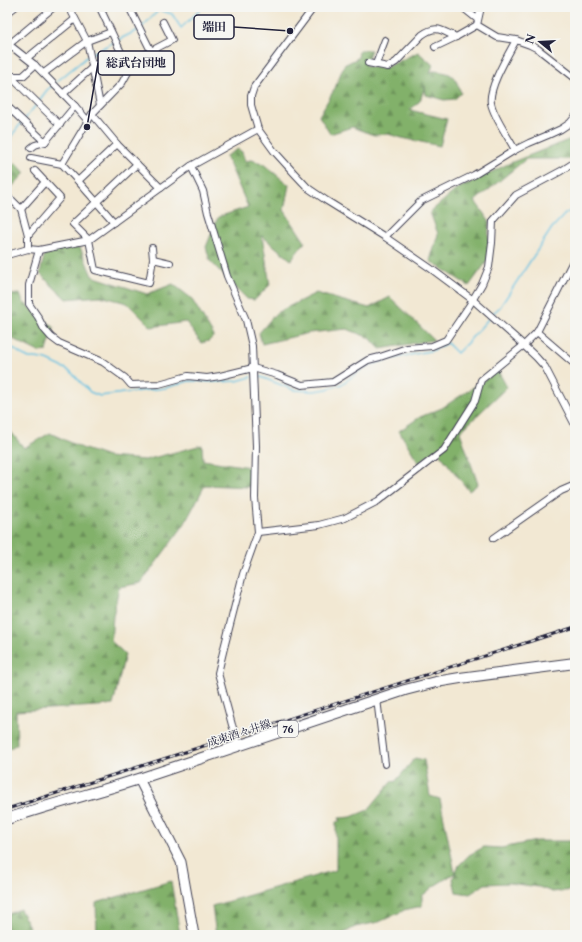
<svg xmlns="http://www.w3.org/2000/svg" width="582" height="942" font-family="'Libre Caslon Text','Noto Serif JP',serif">
<style>
.forest{fill:url(#forest-firs);stroke:#526a52}
.lines{fill:none;stroke-linecap:round;stroke-linejoin:round}
.stream{stroke:#64c1e2;stroke-width:1.5}
.street-casing{stroke:#414052;stroke-width:8}
.secondary-casing{stroke:#414052;stroke-width:11}
.primary-casing{stroke:#414052;stroke-width:12}
.street{stroke:#fff;stroke-width:6}
.secondary{stroke:#fff;stroke-width:9}
.primary{stroke:#fff;stroke-width:10}
.rail-casing{stroke:#22223b;stroke-width:3}
.rail{stroke:#f6f6f2;stroke-width:1.5;stroke-dasharray:4.5;stroke-linecap:butt}
.labels{text-anchor:middle;dominant-baseline:central;stroke-width:3;stroke-linejoin:round;paint-order:stroke}
.shield{fill:#f6f6f2;stroke:#626272;stroke-width:1}
.shield-label{font-size:10px;font-weight:bold;fill:#22223b}
.street-label{font-size:11px;fill:#22223b;stroke:#f6f6f2}
.leader{fill:none;stroke:#22223b;stroke-width:1.5}
.callout-dot{fill:#22223b;stroke:#f6f6f2;stroke-width:1.5}
.callout{fill:#f6f6f2;stroke:#22223b;stroke-width:1.5}
.callout-label{font-size:12px;text-anchor:middle;font-weight:bold;fill:#22223b}
</style>
<defs>
<pattern id="forest-firs" width="22" height="20" patternUnits="userSpaceOnUse"><rect width="22" height="20" fill="#82b16a"/><path d="M5 1l3.5 6h-7zM16 11l3.5 6h-7z" fill="#6a9058"/></pattern>
</defs>
<rect width="100%" height="100%" fill="#f6f6f2"/>
<filter id="ink" filterUnits="userSpaceOnUse"><feTurbulence type="fractalNoise" baseFrequency=".025" numOctaves="2"/><feDisplacementMap in="SourceGraphic" scale="8" xChannelSelector="R" yChannelSelector="G"/><feConvolveMatrix kernelMatrix="1 2 1 2 8 2 1 2 1" color-interpolation-filters="sRGB"/></filter>
<filter id="wash" filterUnits="userSpaceOnUse"><feTurbulence type="fractalNoise" baseFrequency=".012" numOctaves="4" result="noise"/><feDisplacementMap in="SourceGraphic" scale="16" xChannelSelector="R" yChannelSelector="G"/><feGaussianBlur stdDeviation="0.9" result="paint"/><feColorMatrix in="noise" values="0 0 0 0 0 0 0 0 0 0 0 0 0 0 0 0 0 1.4 0 .05"/><feComposite in="paint" operator="in"/></filter>
<g filter="url(#wash)">
<rect width="100%" height="100%" fill="#f2e8d3"/>
<g class="forest">
<path d="M359 50H371L365 66 385 68 418 52 433 65 430 73 433 71C453 73 454 74 461 93L455 99 444 100 426 95 425 86 420 101 410 110 447 119 440 146 402 138 388 134 374 135 352 127 330 134 319 116 335 88 344 65 358 58Z"/>
<path d="M571 139C577 149 574 150 570 159H526L475 201 489 221 488 260 469 286 430 261 438 234 430 212 457 189 510 163 548 148Z"/>
<polygon points="238,149 242,152 245,161 251,160 262,163 289,185 284,210 305,242 291,260 262,236 270,285 255,300 247,299 210,261 206,247 218,217 248,207 226,156"/>
<polygon points="15,162 25,173 7,192 7,177"/>
<polygon points="80,247 92,276 147,294 173,284 191,298 214,336 209,341 201,343 186,322 151,327 127,303 100,296 66,299 40,274 45,252"/>
<polygon points="316,293 369,308 390,297 434,340 380,349 370,338 347,329 309,333 262,344 259,333 276,313"/>
<polygon points="20,294 23,302 54,327 47,351 39,352 7,336 7,295"/>
<polygon points="498,371 507,387 460,432 478,484 469,491 436,449 419,463 399,431 420,417 442,408"/>
<polygon points="7,427 24,448 50,433 82,448 108,457 145,460 202,445 203,460 250,467 250,487 205,485 184,525 141,583 119,587 113,616 111,641 125,654 113,705 16,711 17,744 7,750"/>
<polygon points="415,758 424,760 430,796 440,799 455,873 459,865 469,855 484,847 501,848 536,841 575,841 575,890 552,892 539,887 509,883 485,884 470,894 456,892 453,879 455,873 434,886 422,896 422,906 404,910 401,912 379,922 355,927 341,935 216,935 212,906 336,870 336,822 340,821 339,818 351,817 368,810 392,781 395,782"/>
<polygon points="171,881 180,935 97,935 96,903"/>
<polygon points="20,909 33,935 7,935 7,915"/>
</g>
<g class="lines">
<g class="stream">
<polyline points="141,28 159,10 172,14 181,28 203,7"/>
<polyline points="118,40 138,30"/>
<polyline points="91,54 114,42"/>
<polyline points="55,83 88,56"/>
<polyline points="38,102 47,90 53,85"/>
<polyline points="25,119 36,105"/>
<polyline points="7,148 13,134 22,122"/>
<polyline points="491,315 500,307 552,228 565,214 575,209"/>
<polyline points="7,344 21,354 29,358 36,358 47,360 66,369 71,372 90,392 100,396 165,388 189,381 215,382 237,381 251,377"/>
<polyline points="255,377 261,377 294,390 314,391 327,389 342,384 364,368 386,360 434,350 447,343 457,353 468,342 489,318"/>
<path d="M516 935C535 932 551 929 570 935"/>
</g>
</g>
</g>
<g filter="url(#ink)">
<g class="lines">
<g class="street-casing">
<g id="street">
<polyline points="69,7 87,41 100,105"/>
<polyline points="105,7 101,10 129,69"/>
<polyline points="129,7 151,51"/>
<polyline points="314,7 254,87 251,96 251,105 258,129 274,151 294,173 308,188 327,201 385,237 430,268 473,300 518,340 536,357 545,367 575,425"/>
<polyline points="462,7 477,19"/>
<polyline points="481,7 477,25 497,37 516,40 530,45 538,49 575,78"/>
<polyline points="7,13 15,7"/>
<polyline points="7,43 35,65 75,106 88,121"/>
<polyline points="7,46 54,7"/>
<polyline points="435,47 456,37 477,25"/>
<polyline points="27,58 75,19"/>
<path d="M368 63 388 67 396 62 422 35C437 24 442 31 456 37"/>
<polyline points="376,64 385,40"/>
<polyline points="44,73 87,41 111,32"/>
<polyline points="9,76 23,76 35,65"/>
<polyline points="10,76 60,125"/>
<polyline points="63,94 96,64 110,62 123,56"/>
<polyline points="7,106 45,142"/>
<polyline points="92,114 117,144 161,188"/>
<polyline points="31,148 35,145 45,142 75,106"/>
<path d="M515 150C509 138 493 116 491 103 488 88 508 55 516 40"/>
<polyline points="31,158 62,164 78,181 114,222"/>
<polyline points="62,164 92,114 122,83 133,63 151,51 172,40 163,22"/>
<polyline points="137,164 73,224 89,240 95,270 149,283 153,259 152,248"/>
<polyline points="191,166 203,191 208,213 227,276 246,320 252,346 256,446 255,498 258,532 243,574 224,648 218,673 232,725 236,736 237,746"/>
<polyline points="78,181 117,144"/>
<polyline points="8,198 12,200 21,209 28,235 28,249"/>
<polyline points="21,209 45,182"/>
<polyline points="28,235 60,198 35,171"/>
<polyline points="385,237 421,201 474,175 515,150 529,143 548,135 561,129 570,123 575,117"/>
<polyline points="39,250 29,285 29,304 38,317 44,329 51,337 59,343 103,362 125,378 131,385 159,384 188,376 207,378 220,376 253,368 277,375 302,385 333,382 368,360 380,357 407,348 432,346 446,340 469,306 482,284 489,267 492,243 493,221 516,195 561,171 575,162"/>
<polyline points="7,255 28,249 39,250 89,240 191,166 258,129"/>
<polyline points="153,259 170,263"/>
<polyline points="537,332 572,362 575,362"/>
<polyline points="258,532 319,525 345,518 378,501 444,450 475,401 481,380 524,345 537,332 575,257"/>
<polyline points="494,538 561,491 575,485"/>
<polyline points="377,699 385,764"/>
</g>
</g>
<g class="secondary-casing">
<polyline id="secondary" points="139,779 181,862 194,935"/>
</g>
<g class="primary-casing">
<path id="primary" d="M7 819C51 804 95 793 139 779L405 690 436 682 460 678 575 663"/>
</g>
<use href="#street" class="street"/>
<use href="#secondary" class="secondary"/>
<use href="#primary" class="primary"/>
<g class="rail-casing">
<polyline id="rail" points="7,809 575,627"/>
</g>
<use href="#rail" class="rail"/>
</g>
</g>
<g class="labels">
<rect class="shield" x="278" y="721" width="20" height="16" rx="3"/>
<g class="shield-label">
<text x="288" y="729">76</text>
</g>
<g class="street-label">
<text transform="translate(239 733) rotate(-18)">成東酒々井線</text>
</g>
</g>
<path class="leader" d="M290 31L234 27M87 127L98 63"/>
<g class="callout-dot">
<circle cx="290" cy="31" r="4"/>
<circle cx="87" cy="127" r="4"/>
</g>
<g class="callout">
<rect x="194" y="15" width="40" height="24" rx="4"/>
<rect x="98" y="51" width="76" height="24" rx="4"/>
</g>
<g class="callout-label">
<text x="214" y="31">端田</text>
<text x="136" y="67">総武台団地</text>
</g>
<rect width="582" height="942" fill="none" stroke="#f6f6f2" stroke-width="24"/>
<g transform="translate(540 42) rotate(288)" stroke="#f6f6f2" stroke-width="3" paint-order="stroke">
<path d="M0-3L7 15L0 10L-7 15Z" fill="#22223b"/>
<text y="-6" font-size="11" font-weight="bold" text-anchor="middle" fill="#22223b">N</text>
</g>
</svg>
